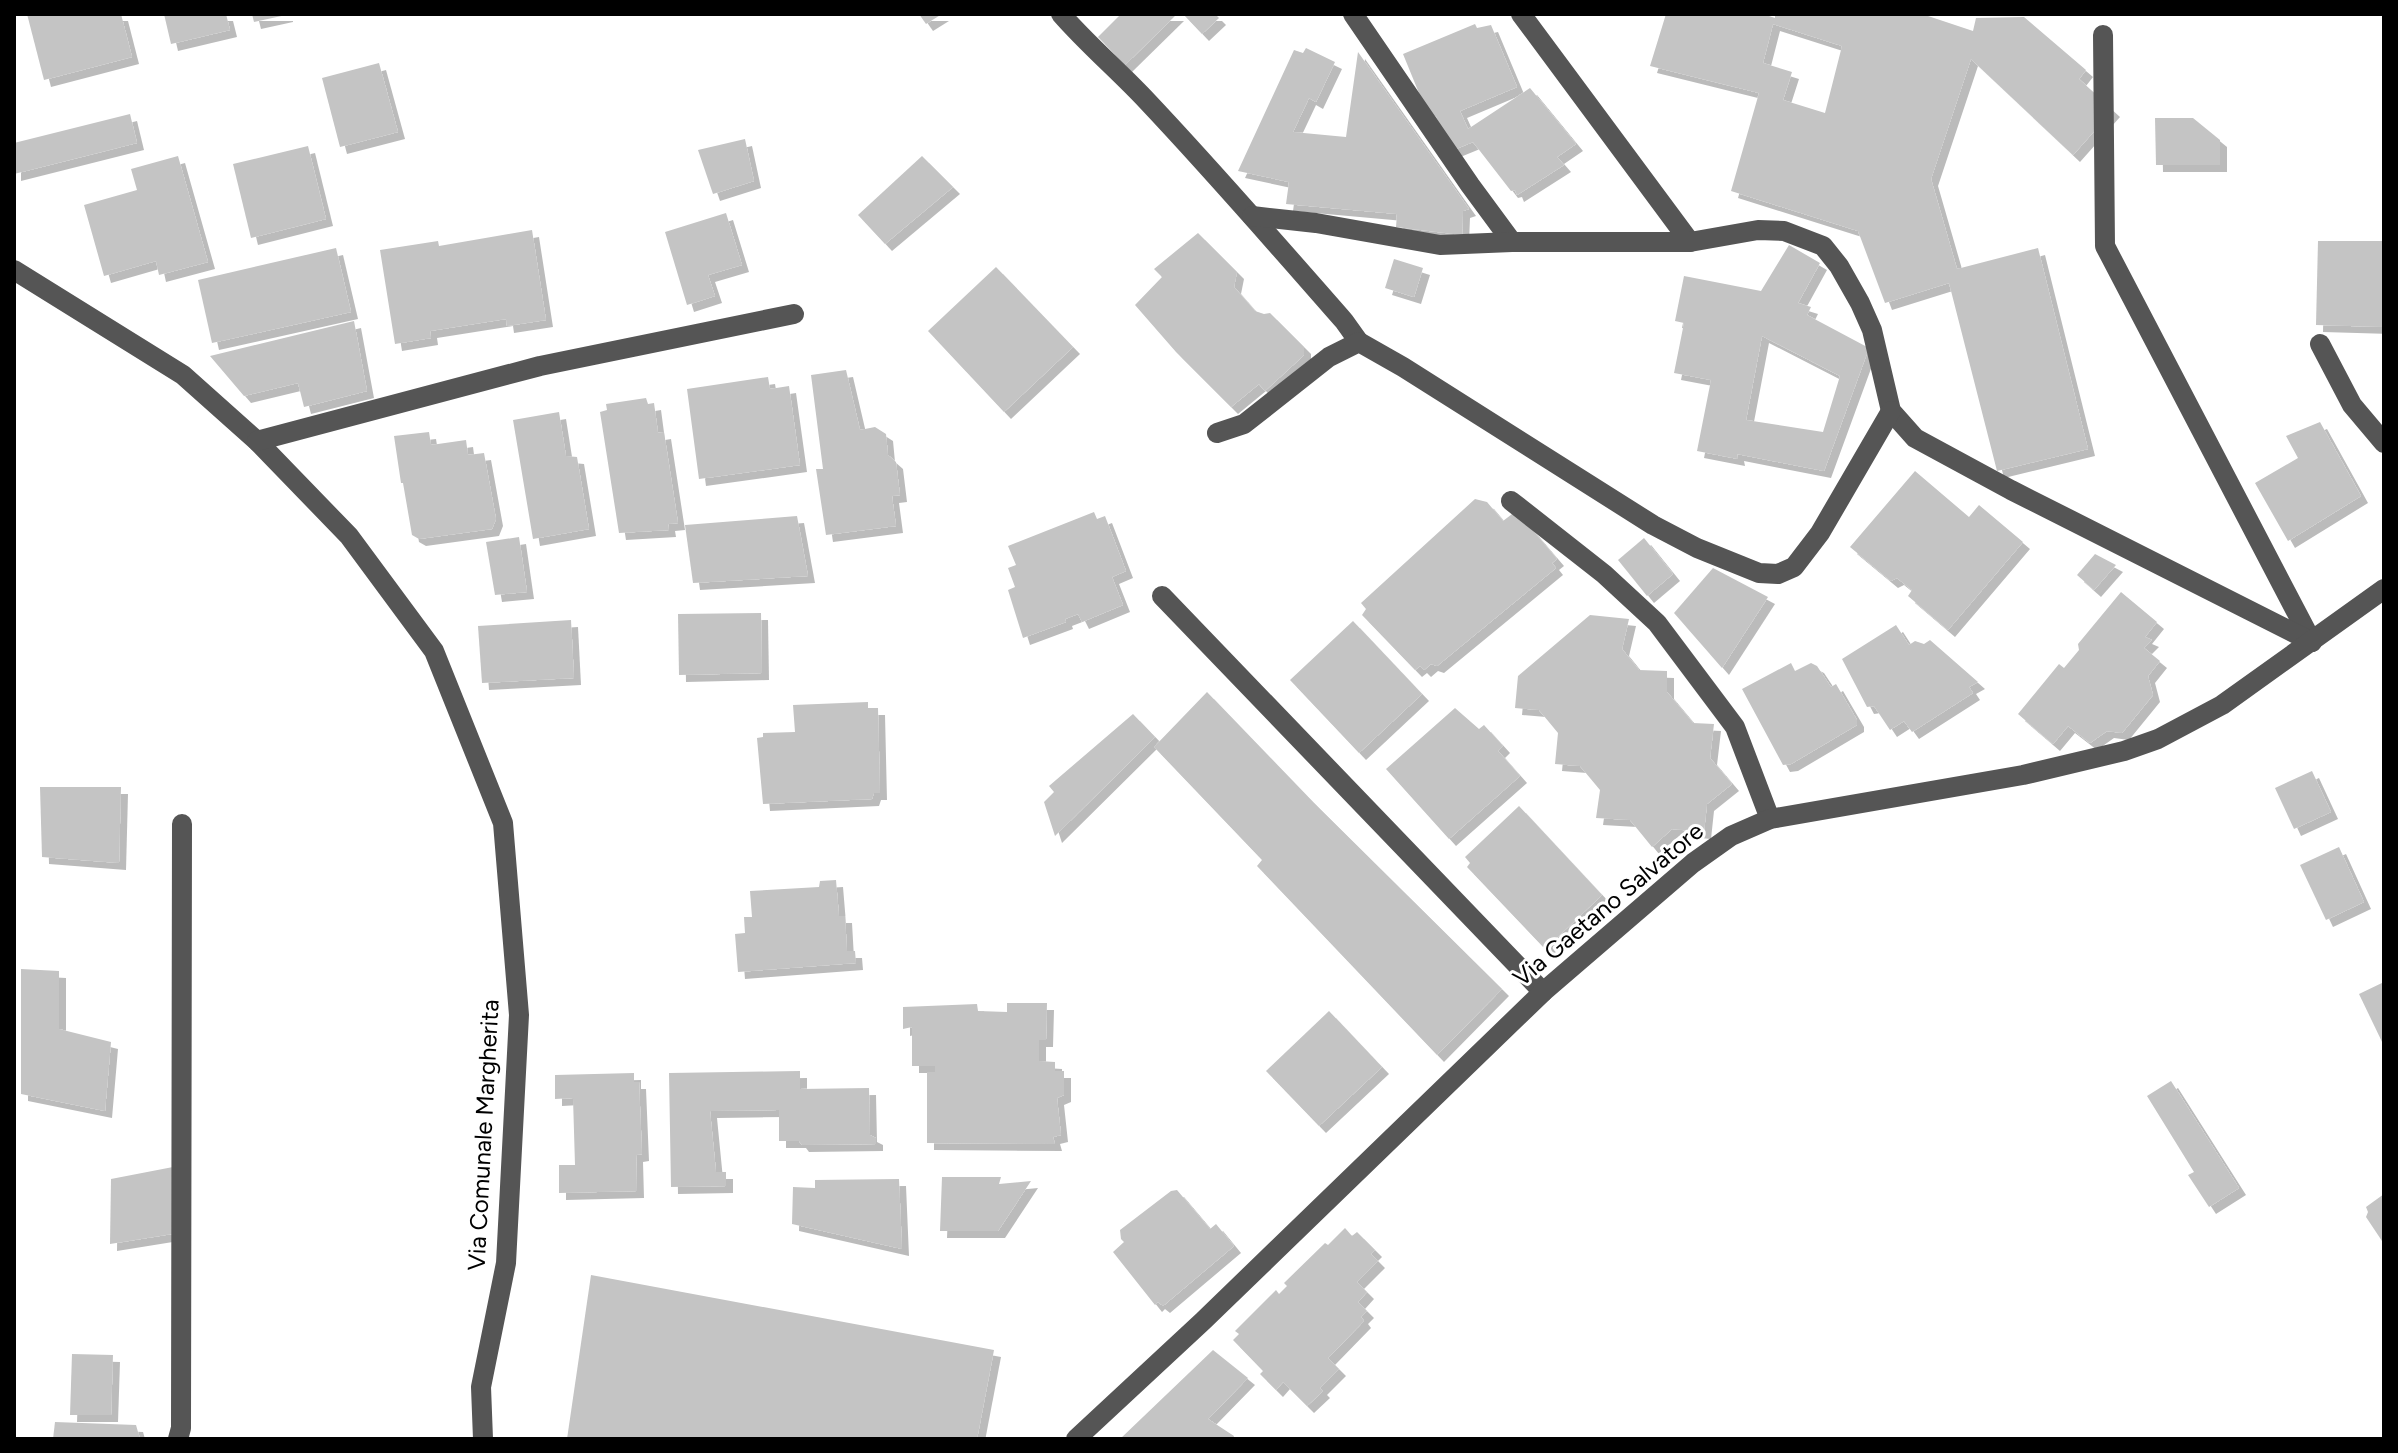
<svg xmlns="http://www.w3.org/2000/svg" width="2398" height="1453" font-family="Figtree,sans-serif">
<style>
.building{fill:#c4c4c4;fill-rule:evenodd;filter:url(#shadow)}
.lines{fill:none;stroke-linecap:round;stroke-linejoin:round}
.minor{stroke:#555;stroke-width:20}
.labels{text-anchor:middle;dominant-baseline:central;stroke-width:6;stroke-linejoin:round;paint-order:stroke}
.street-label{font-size:24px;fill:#000;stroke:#fff}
</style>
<defs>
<filter id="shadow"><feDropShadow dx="7" dy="7" stdDeviation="0" flood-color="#0004"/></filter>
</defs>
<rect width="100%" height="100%" fill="#fff"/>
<g class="building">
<polygon points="27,14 121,14 132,57 44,80"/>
<polygon points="164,14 226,14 230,30 171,44"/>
<polygon points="252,14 286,14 286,15 254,22"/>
<polygon points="919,14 942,14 926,24"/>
<polygon points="1121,14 1177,14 1125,65 1098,37"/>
<polygon points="1183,14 1215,14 1219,18 1202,34"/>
<path d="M1666 14H1763L1775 18V14H1922L1973 31 1976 18 2024 17 2086 70 2079 79 2113 110 2073 155 1971 59 1931 179 1957 269 2038 248 2088 449 1997 471 1949 283 1885 303 1858 231 1731 191 1759 93 1650 66ZM1773 24 1842 46 1825 113 1783 100 1792 72 1763 63Z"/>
<polygon points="1475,24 1477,28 1491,25 1517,87 1460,111 1468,129 1530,88 1576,144 1557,157 1564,165 1517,195 1515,190 1511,191 1473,142 1451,151 1436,116 1430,120 1403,54"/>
<polygon points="1306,48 1335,62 1316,102 1309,98 1293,132 1346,137 1358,52 1469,209 1463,211 1462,235 1396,227 1397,214 1286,204 1289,182 1238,171 1294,50 1303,53"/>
<polygon points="379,63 398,132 340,147 322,78"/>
<polygon points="130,114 137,143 14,174 14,143"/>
<polygon points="2155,118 2193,118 2220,140 2220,165 2156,165"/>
<polygon points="745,139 754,181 713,194 698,150"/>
<polygon points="308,146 326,219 251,238 233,164"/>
<polygon points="178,156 208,262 159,275 156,261 104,276 84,205 137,190 131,169"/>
<polygon points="922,156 953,187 885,244 858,215"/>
<polygon points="726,213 742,265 708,275 715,296 687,305 665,232"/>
<polygon points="532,230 546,320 507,326 506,319 430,331 431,338 395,344 380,250 438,241 439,246"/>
<polygon points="1198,233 1237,272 1234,287 1255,311 1264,314 1270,313 1304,347 1304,355 1265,391 1259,384 1231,407 1176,352 1135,305 1162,277 1154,269"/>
<polygon points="2318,241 2384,241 2384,327 2316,325"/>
<path d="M1789 245 1820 263 1798 303 1811 307 1807 315 1869 348 1824 471 1737 454 1738 459 1697 451 1711 380 1674 373 1684 323 1675 321 1684 276 1761 291ZM1762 336 1840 376 1823 432 1746 420Z"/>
<polygon points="336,248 351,312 212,343 198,280"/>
<polygon points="1394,259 1423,268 1414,297 1385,288"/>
<polygon points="996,267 1073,347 1004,412 928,331"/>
<polygon points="354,321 367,391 304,407 298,383 244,396 210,356"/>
<polygon points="846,370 860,430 875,427 886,434 888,455 896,462 900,495 892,496 896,526 826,535 816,469 823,469 811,375"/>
<polygon points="768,377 770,389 789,386 800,465 699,479 687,389"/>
<polygon points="646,398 648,404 654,403 658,433 664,432 678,523 668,524 669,530 619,533 600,412 607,410 606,404"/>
<polygon points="559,412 566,456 577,457 589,529 533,539 513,420"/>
<polygon points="2320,422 2361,496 2288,541 2255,483 2298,458 2286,436"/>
<polygon points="429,432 431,445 466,440 468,455 484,453 496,519 492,529 419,539 412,535 403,483 401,483 394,436"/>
<polygon points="1915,471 1969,517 1979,505 2023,542 1948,630 1908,596 1912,590 1897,578 1891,581 1850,547"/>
<polygon points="1475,499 1487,502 1503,521 1516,511 1557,559 1552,563 1556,568 1437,666 1431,664 1424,670 1420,666 1415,670 1362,615 1366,609 1361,603"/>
<polygon points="1094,512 1097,519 1105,516 1126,571 1112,577 1123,605 1082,622 1078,614 1065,619 1066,622 1023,638 1008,590 1015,587 1008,568 1016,565 1008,546"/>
<polygon points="797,516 808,576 693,583 685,525"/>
<polygon points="519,537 527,592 495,595 486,542"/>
<polygon points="1644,538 1673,574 1647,596 1618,560"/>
<polygon points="2095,554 2116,565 2094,590 2077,575"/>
<polygon points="1713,568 1768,597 1722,668 1674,613"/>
<polygon points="2121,592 2157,622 2145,637 2152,640 2144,648 2160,661 2148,676 2153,695 2122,733 2107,731 2090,743 2068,726 2053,744 2018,714 2059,664 2064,668 2079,650 2078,644"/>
<polygon points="761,613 762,673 679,675 678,614"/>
<polygon points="1590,615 1629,619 1622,649 1639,670 1667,671 1667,692 1693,723 1714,724 1710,758 1732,784 1707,804 1704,832 1672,829 1652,847 1630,820 1596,818 1600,790 1580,766 1555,764 1558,733 1539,710 1515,708 1518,676"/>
<polygon points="571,620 574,678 482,683 478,626"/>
<polygon points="1353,621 1422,694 1359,753 1290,680"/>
<polygon points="1896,625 1909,645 1915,641 1924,644 1930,640 1978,682 1969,687 1973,693 1912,732 1904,721 1890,730 1874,706 1867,707 1842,659"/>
<polygon points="1791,663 1795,671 1811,663 1817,666 1831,687 1836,684 1857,720 1857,725 1791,764 1783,765 1742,689"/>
<polygon points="1207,692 1313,802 1502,989 1437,1055 1257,866 1262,860 1154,747"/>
<polygon points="868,702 868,708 878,708 880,793 874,793 872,799 763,804 757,738 763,737 763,733 795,732 793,705"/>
<polygon points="1455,708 1479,729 1484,725 1503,746 1498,751 1520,776 1449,839 1386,769"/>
<polygon points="1133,714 1155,737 1055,836 1044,802 1054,792 1049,786"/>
<polygon points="2312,771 2331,812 2294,829 2275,788"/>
<polygon points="40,787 121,787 119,863 42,857"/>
<polygon points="1519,806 1602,895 1545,949 1467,867 1470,863 1465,857"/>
<polygon points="2339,847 2364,902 2326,920 2300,865"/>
<polygon points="836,880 839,916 845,916 847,951 855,951 856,963 738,972 735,934 745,933 744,917 752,917 750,891 819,887 820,881"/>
<polygon points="21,969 59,971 59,1029 111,1042 105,1111 21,1094"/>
<polygon points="2384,982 2384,1046 2359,994"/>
<polygon points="1007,1003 1047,1003 1046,1040 1039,1040 1039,1061 1055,1062 1055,1071 1064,1071 1064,1095 1057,1098 1061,1135 1053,1137 1055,1144 927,1143 927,1072 935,1072 935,1066 912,1066 912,1027 903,1029 903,1007 977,1004 978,1011 1007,1012"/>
<polygon points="1329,1011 1382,1067 1319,1126 1266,1071"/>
<polygon points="800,1071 800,1089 869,1088 870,1135 876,1138 876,1144 802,1145 799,1141 779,1141 779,1110 710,1111 716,1172 726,1172 726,1186 671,1187 669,1073"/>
<polygon points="634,1073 634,1082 639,1082 642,1154 636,1155 637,1191 559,1193 559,1165 575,1165 573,1098 555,1099 555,1075"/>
<polygon points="2171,1081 2239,1188 2209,1207 2188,1175 2194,1172 2147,1096"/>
<polygon points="173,1167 172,1234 110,1244 111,1179"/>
<polygon points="942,1177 1001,1177 999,1184 1031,1181 998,1231 940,1231"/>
<polygon points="899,1179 902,1249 792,1224 793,1187 815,1188 815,1180"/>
<polygon points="1177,1190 1210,1229 1216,1224 1234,1246 1163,1306 1158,1302 1155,1305 1113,1252 1124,1242 1121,1239 1120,1230 1171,1191"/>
<polygon points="2384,1194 2384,1244 2366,1217 2368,1212 2366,1207"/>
<polygon points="1345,1228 1352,1236 1357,1232 1375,1250 1371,1254 1378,1261 1357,1282 1367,1292 1358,1302 1367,1311 1361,1317 1364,1321 1328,1358 1339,1369 1320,1388 1323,1391 1307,1406 1283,1382 1276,1390 1260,1374 1263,1371 1233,1340 1239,1334 1235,1331 1276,1290 1279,1294 1287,1286 1284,1283 1325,1243 1328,1245"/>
<polygon points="591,1275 994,1350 977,1439 567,1439"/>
<polygon points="1213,1350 1248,1378 1208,1419 1234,1436 1233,1439 1120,1439"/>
<polygon points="72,1354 113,1355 111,1415 70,1415"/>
<polygon points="55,1422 136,1425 140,1439 53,1439"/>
</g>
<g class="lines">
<g class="minor">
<path d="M1061 14C1088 45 1119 71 1147 101 1215 173 1279 247 1344 321L1359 342"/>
<polyline points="1353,14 1470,185 1512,242"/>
<polyline points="1521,14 1690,242"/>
<polyline points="2103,35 2105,246 2312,642"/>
<polyline points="1252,216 1316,223 1440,245 1512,242 1690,242 1758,230 1784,231 1823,246 1839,266 1860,303 1872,330 1891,411 1915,438 2011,490 2312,642"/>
<polyline points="14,270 183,375 257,441 349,536 434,651 503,823 519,1015 506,1263 481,1387 483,1439"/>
<polyline points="2320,344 2352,405 2384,443"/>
<polyline points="1217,433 1244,424 1329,357 1359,342 1403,367 1653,525 1697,548 1759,573 1778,574 1794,567 1820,533 1891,411"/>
<polyline points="257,441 540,366 794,314"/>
<polyline points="1511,501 1604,574 1657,623 1735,727 1770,819"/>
<polyline points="1162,596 1543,992"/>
<polyline points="178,1439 181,1428 182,824"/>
<polyline points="1076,1439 1203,1321 1543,992 1693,863 1731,836 1770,819 2023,775 2124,751 2158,739 2222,705 2384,589"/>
</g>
</g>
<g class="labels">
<g class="street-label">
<text transform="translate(1608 904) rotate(-40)">Via Gaetano Salvatore</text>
<text transform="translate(483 1135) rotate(-87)">Via Comunale Margherita</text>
</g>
</g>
<rect width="2398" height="1453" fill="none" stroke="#000000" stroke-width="32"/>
</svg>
